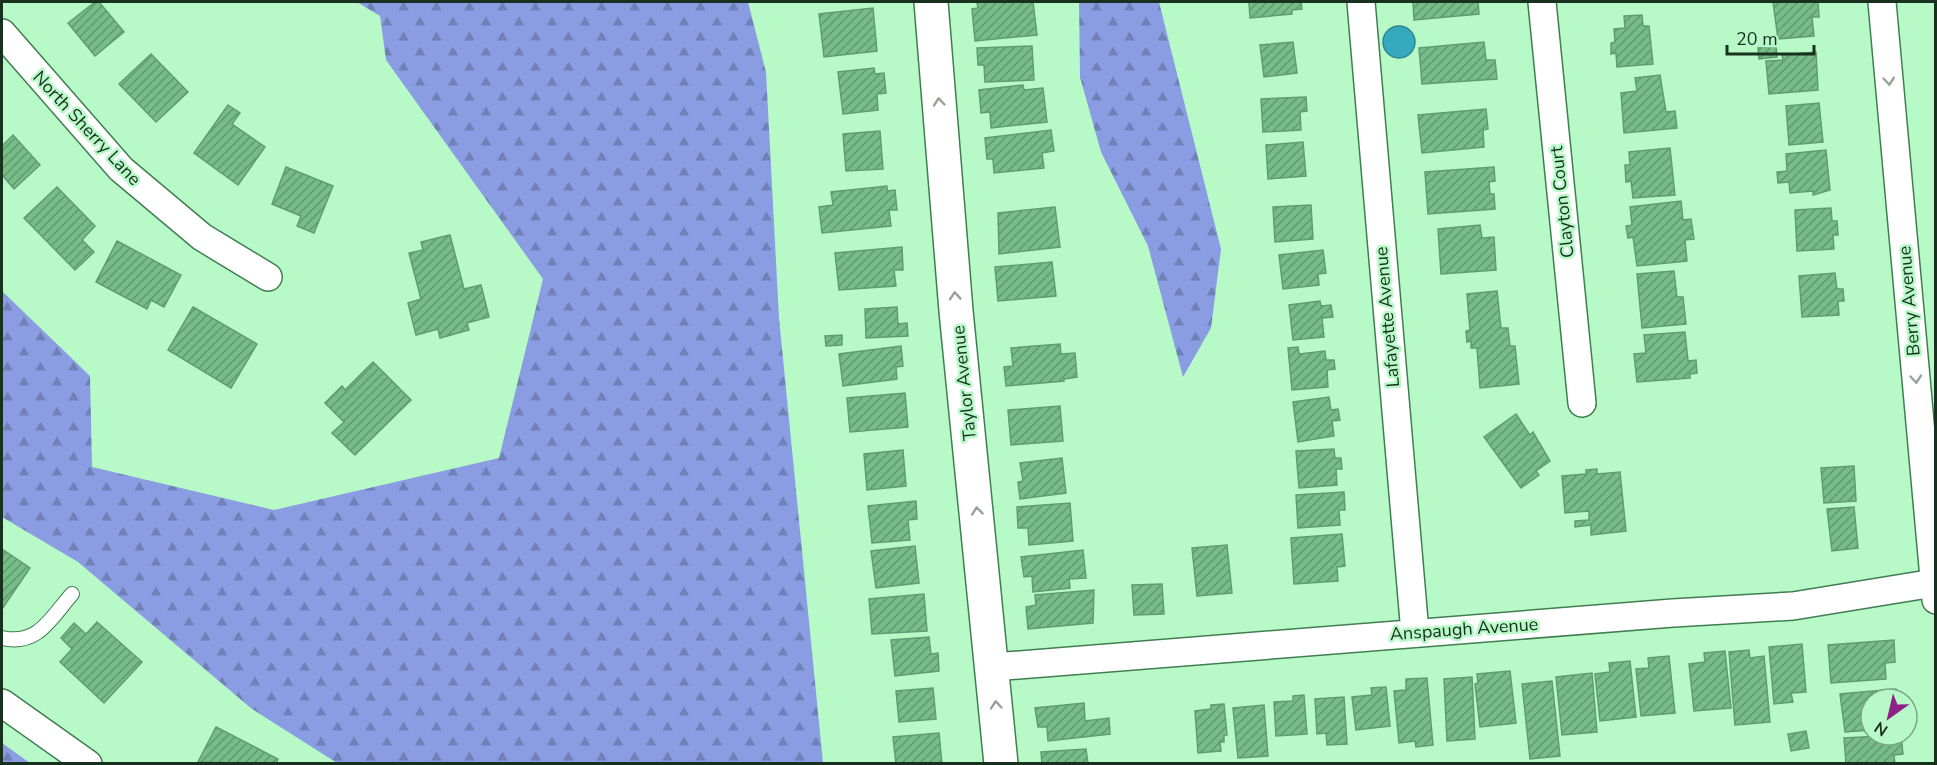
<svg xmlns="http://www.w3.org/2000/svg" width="1937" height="765" font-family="'Nunito Sans',sans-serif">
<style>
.forest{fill:url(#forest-firs)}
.water{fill:#35aabe;stroke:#2c868e;stroke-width:1.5}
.building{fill:url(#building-hatch);stroke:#5f9d70;stroke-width:1.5}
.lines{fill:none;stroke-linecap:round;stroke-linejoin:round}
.lane-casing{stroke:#407e52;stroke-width:16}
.street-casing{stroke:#407e52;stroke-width:30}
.secondary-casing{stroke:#407e52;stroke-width:36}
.lane{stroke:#fff;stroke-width:14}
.street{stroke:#fff;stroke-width:27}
.secondary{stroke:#fff;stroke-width:33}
.oneway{stroke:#97a29a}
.labels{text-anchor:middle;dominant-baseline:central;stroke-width:5;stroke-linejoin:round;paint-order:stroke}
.street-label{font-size:18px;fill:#18311f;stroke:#b8f9c8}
</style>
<defs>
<pattern id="forest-firs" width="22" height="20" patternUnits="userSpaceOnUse" patternTransform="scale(1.5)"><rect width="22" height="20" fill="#8a9de3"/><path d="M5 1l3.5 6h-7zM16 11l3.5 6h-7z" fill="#7081b7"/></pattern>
<pattern id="building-hatch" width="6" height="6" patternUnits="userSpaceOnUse" patternTransform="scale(1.5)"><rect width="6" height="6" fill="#76bd88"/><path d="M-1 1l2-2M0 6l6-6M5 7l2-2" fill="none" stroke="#609a6f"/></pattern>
</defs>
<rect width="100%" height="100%" fill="#b8f9c8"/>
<g class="forest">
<polygon points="357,2 748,2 766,72 779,318 823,763 337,763 252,709 78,562 2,517 2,291 90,376 92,467 274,510 499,458 543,279 386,60 380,16"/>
<polygon points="1079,2 1159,2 1221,249 1211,328 1183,377 1148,246 1101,152 1080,77"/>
<polygon points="2,743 30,763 2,763"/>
</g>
<circle class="water" cx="1399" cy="42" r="16"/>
<g class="building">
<polygon points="95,2 99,2 124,32 95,56 68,23"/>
<polygon points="977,2 1033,2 1037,35 975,41 972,9 978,8"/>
<polygon points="1249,2 1301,2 1302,9 1292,10 1292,14 1250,18"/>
<polygon points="1413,2 1478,2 1479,14 1414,20"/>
<polygon points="1773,2 1818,2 1819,17 1812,17 1814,36 1778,39"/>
<polygon points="873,8 877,51 824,57 819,14"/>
<polygon points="1642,15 1643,26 1649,26 1653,64 1617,67 1616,53 1611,54 1611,43 1615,42 1614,29 1625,28 1624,16"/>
<polygon points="1293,42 1297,73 1264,77 1260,45"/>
<polygon points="1484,42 1486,60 1495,60 1497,79 1422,84 1419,48"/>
<polygon points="1032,46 1034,80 985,82 984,65 978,65 977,48"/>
<polygon points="1776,46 1777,57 1759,59 1758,48"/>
<polygon points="1816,52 1818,90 1769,94 1766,61 1783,60 1782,55"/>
<polygon points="151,54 188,92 156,122 119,84"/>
<polygon points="874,68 875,74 884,73 886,93 877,94 878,110 843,114 838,72"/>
<polygon points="1660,75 1666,112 1675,111 1677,128 1624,133 1621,93 1637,91 1635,78"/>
<polygon points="1023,85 1024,90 1043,88 1047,122 991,128 990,112 981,113 979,90"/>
<polygon points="1306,97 1307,111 1300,112 1301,130 1263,132 1261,99"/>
<polygon points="1819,103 1823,142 1789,145 1786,106"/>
<polygon points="228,105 240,113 232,124 265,147 238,185 194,153"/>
<polygon points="1486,109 1488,129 1483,130 1484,147 1422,153 1418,115"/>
<polygon points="1051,130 1054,151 1042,153 1044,168 994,173 993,159 987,159 985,138"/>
<polygon points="880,131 883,169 846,171 843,134"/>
<polygon points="13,135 40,165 14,189 2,175 2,146"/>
<polygon points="1303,142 1306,176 1268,179 1266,145"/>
<polygon points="1670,148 1675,195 1633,198 1631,181 1626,182 1625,165 1630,165 1629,152"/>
<polygon points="1826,150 1830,190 1813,195 1813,191 1790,193 1789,182 1778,183 1777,172 1787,171 1786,154"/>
<polygon points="286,167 333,186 314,233 297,226 301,216 272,204"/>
<polygon points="1494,167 1495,181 1489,182 1490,194 1494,194 1495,209 1428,214 1425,172"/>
<polygon points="887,186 887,191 895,190 897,210 889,210 891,226 822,233 819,207 833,205 831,192"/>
<polygon points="57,187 95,226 82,240 94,252 75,270 24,218"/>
<polygon points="1681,201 1683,220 1691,219 1694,239 1685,240 1687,261 1637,266 1633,237 1628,238 1626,226 1632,225 1630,207"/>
<polygon points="1311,205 1313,239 1275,242 1273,207"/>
<polygon points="1055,207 1060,247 999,254 998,213"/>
<polygon points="1831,208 1832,221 1837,221 1838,235 1833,235 1834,249 1797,251 1795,210"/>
<polygon points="1480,225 1482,238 1494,237 1496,270 1441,274 1438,229"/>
<polygon points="450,235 464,289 481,285 489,317 467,323 469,330 440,338 438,329 416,335 408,303 421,299 409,253 423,250 421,242"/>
<polygon points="117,241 181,275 164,307 151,300 147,309 96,282"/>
<polygon points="902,247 903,270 894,270 896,286 839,290 835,253"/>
<polygon points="1323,250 1326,273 1318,274 1319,285 1283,289 1279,255"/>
<polygon points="1052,262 1056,296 998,301 995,267"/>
<polygon points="1674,271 1677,297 1683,297 1686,324 1642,328 1637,274"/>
<polygon points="1835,273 1837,289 1843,289 1844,301 1838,301 1839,315 1802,317 1799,276"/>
<polygon points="1497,291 1501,328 1508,328 1510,346 1515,346 1519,384 1480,388 1477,348 1471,348 1471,341 1467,342 1466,331 1470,330 1467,294"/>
<polygon points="1320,301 1321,306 1331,305 1333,317 1322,318 1324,337 1293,340 1289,305"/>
<polygon points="193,307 257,344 231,388 168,350"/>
<polygon points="897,307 898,324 907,323 908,336 866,338 865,309"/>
<polygon points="1685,332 1688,361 1696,360 1697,373 1690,374 1690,378 1637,382 1634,354 1646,353 1644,335"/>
<polygon points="842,335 842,345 826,346 825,336"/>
<polygon points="1060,344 1061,354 1075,353 1077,377 1064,379 1064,381 1006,386 1004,367 1013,366 1011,348"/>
<polygon points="901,346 903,366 896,367 897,379 843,386 839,354"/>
<polygon points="1298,347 1299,354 1325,351 1326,360 1334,360 1335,369 1327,370 1328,387 1292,390 1288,348"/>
<polygon points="373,362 411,400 355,455 332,433 344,422 325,403 342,386 345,390"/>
<polygon points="905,393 908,427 850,432 847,398"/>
<polygon points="1329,397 1331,410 1338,409 1340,420 1332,421 1334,436 1298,442 1293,402"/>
<polygon points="1060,406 1063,441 1011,445 1008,410"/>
<polygon points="1516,414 1530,435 1533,432 1550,461 1536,471 1539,475 1521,488 1484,437"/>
<polygon points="1334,449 1335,458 1341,458 1342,469 1336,469 1337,485 1299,488 1296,451"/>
<polygon points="903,450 906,486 867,490 864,454"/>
<polygon points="1062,458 1066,493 1020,499 1018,482 1023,481 1020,463"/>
<polygon points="1854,466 1856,501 1824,503 1821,468"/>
<polygon points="1597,469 1597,474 1620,472 1626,531 1591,535 1591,525 1575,527 1575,521 1589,520 1589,511 1565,513 1562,476 1586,474 1586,470"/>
<polygon points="1344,492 1345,510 1339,510 1340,525 1298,528 1296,495"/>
<polygon points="916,501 917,519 908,520 910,540 872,543 868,506"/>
<polygon points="1070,503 1073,541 1029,545 1028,528 1018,528 1017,507"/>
<polygon points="1854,507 1858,548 1832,551 1827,509"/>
<polygon points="1342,534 1345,566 1337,567 1338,581 1294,584 1291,538"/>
<polygon points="1227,545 1232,593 1197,596 1192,548"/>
<polygon points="915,546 919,583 876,588 871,551"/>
<polygon points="2,549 30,568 2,609"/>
<polygon points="1083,550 1086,578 1069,579 1070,588 1033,592 1032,576 1024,577 1021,557"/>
<polygon points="1162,584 1164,614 1134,615 1132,585"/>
<polygon points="1094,590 1093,623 1028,629 1026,607 1036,605 1035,595"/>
<polygon points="924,594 927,631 872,634 869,599"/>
<polygon points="97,622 142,662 104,703 60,662 72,649 61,638 74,623 86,634"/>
<polygon points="929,637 931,654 938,653 939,671 895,676 891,640"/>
<polygon points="1894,640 1895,662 1885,663 1886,679 1831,683 1828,645"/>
<polygon points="1802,644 1806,692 1791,693 1793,702 1774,704 1769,647"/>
<polygon points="1749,650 1750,658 1764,656 1770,722 1735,725 1729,652"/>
<polygon points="1725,651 1731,708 1694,711 1689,664 1705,662 1704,653"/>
<polygon points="1669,656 1675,713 1641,716 1636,669 1649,668 1648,658"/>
<polygon points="1630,661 1636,717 1600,721 1595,674 1610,672 1609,663"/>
<polygon points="1510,671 1516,723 1480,727 1475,684 1478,683 1477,674"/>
<polygon points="1592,673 1597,732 1562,735 1556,677"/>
<polygon points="1472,677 1475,739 1447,741 1444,679"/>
<polygon points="1427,678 1433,745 1416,747 1415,741 1399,743 1394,691 1406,690 1406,679"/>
<polygon points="1552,681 1560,756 1530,759 1522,684"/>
<polygon points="1386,687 1390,726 1356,730 1352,697 1372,695 1371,688"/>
<polygon points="933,688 936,719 899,722 896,691"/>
<polygon points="1896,689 1897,699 1871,699 1871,730 1845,732 1840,694"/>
<polygon points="1304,695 1307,734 1276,736 1274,702 1293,701 1293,696"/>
<polygon points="1344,697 1347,744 1327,745 1326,733 1317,734 1315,699"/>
<polygon points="1084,703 1085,721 1109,718 1110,734 1048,741 1047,727 1038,727 1035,708"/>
<polygon points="1224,704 1227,735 1224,735 1224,742 1220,742 1221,751 1198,753 1195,711 1211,709 1211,705"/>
<polygon points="1264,705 1268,756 1238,758 1233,708"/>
<polygon points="216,727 278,759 276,764 198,762"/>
<polygon points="1806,731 1809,748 1791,751 1788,734"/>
<polygon points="939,733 942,764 896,764 893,737"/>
<polygon points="1901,735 1903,754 1894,755 1895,764 1846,764 1844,738"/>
<polygon points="1086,749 1088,764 1042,764 1041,752"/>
</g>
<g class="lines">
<g class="lane-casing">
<path id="lane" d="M2 638C38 646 50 619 72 594"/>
</g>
<g class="street-casing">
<g id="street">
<polyline points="1361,2 1415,633"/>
<polyline points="1542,2 1582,403"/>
<polyline points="1882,2 1936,600"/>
<polyline points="2,33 121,169 202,237 268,277"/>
<polyline points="993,667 1673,613 1793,606 1934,583"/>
<polyline points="2,703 88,764"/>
</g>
</g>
<g class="secondary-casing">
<polyline id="secondary" points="931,2 956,311 1001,764"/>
</g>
<use href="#lane" class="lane"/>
<use href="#street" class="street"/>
<use href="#secondary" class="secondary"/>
</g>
<defs><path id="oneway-chevron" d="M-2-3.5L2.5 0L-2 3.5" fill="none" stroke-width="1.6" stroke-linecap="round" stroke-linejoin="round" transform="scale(1.5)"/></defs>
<g class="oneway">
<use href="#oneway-chevron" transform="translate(1889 81) rotate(85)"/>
<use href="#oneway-chevron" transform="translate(939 102) rotate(-95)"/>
<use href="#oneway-chevron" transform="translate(955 296) rotate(-94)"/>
<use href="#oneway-chevron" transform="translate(1916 379) rotate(85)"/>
<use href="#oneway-chevron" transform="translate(977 511) rotate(-96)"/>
<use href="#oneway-chevron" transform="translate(996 705) rotate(-95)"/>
</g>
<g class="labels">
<g class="street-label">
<text transform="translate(87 128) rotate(47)">North Sherry Lane</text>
<text transform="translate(1562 202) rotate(-96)">Clayton Court</text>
<text transform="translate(1909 301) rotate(-95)">Berry Avenue</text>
<text transform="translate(1387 317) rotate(-95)">Lafayette Avenue</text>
<text transform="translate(964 383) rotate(-96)">Taylor Avenue</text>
<text transform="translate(1464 629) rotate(-4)">Anspaugh Avenue</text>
</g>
</g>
<rect width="1937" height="765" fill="none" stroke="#18311f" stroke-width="6"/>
<g transform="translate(1889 717) rotate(214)"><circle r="28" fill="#b8f9c8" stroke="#78a984" stroke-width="1.5"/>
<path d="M0-4.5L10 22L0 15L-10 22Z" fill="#8d2185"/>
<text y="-9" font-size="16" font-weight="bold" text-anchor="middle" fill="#18311f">N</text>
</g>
<path d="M1727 45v9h87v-9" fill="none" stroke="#18311f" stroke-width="3"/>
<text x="1736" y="45" font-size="18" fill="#18311f" stroke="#b8f9c8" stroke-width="4.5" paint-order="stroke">20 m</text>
</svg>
